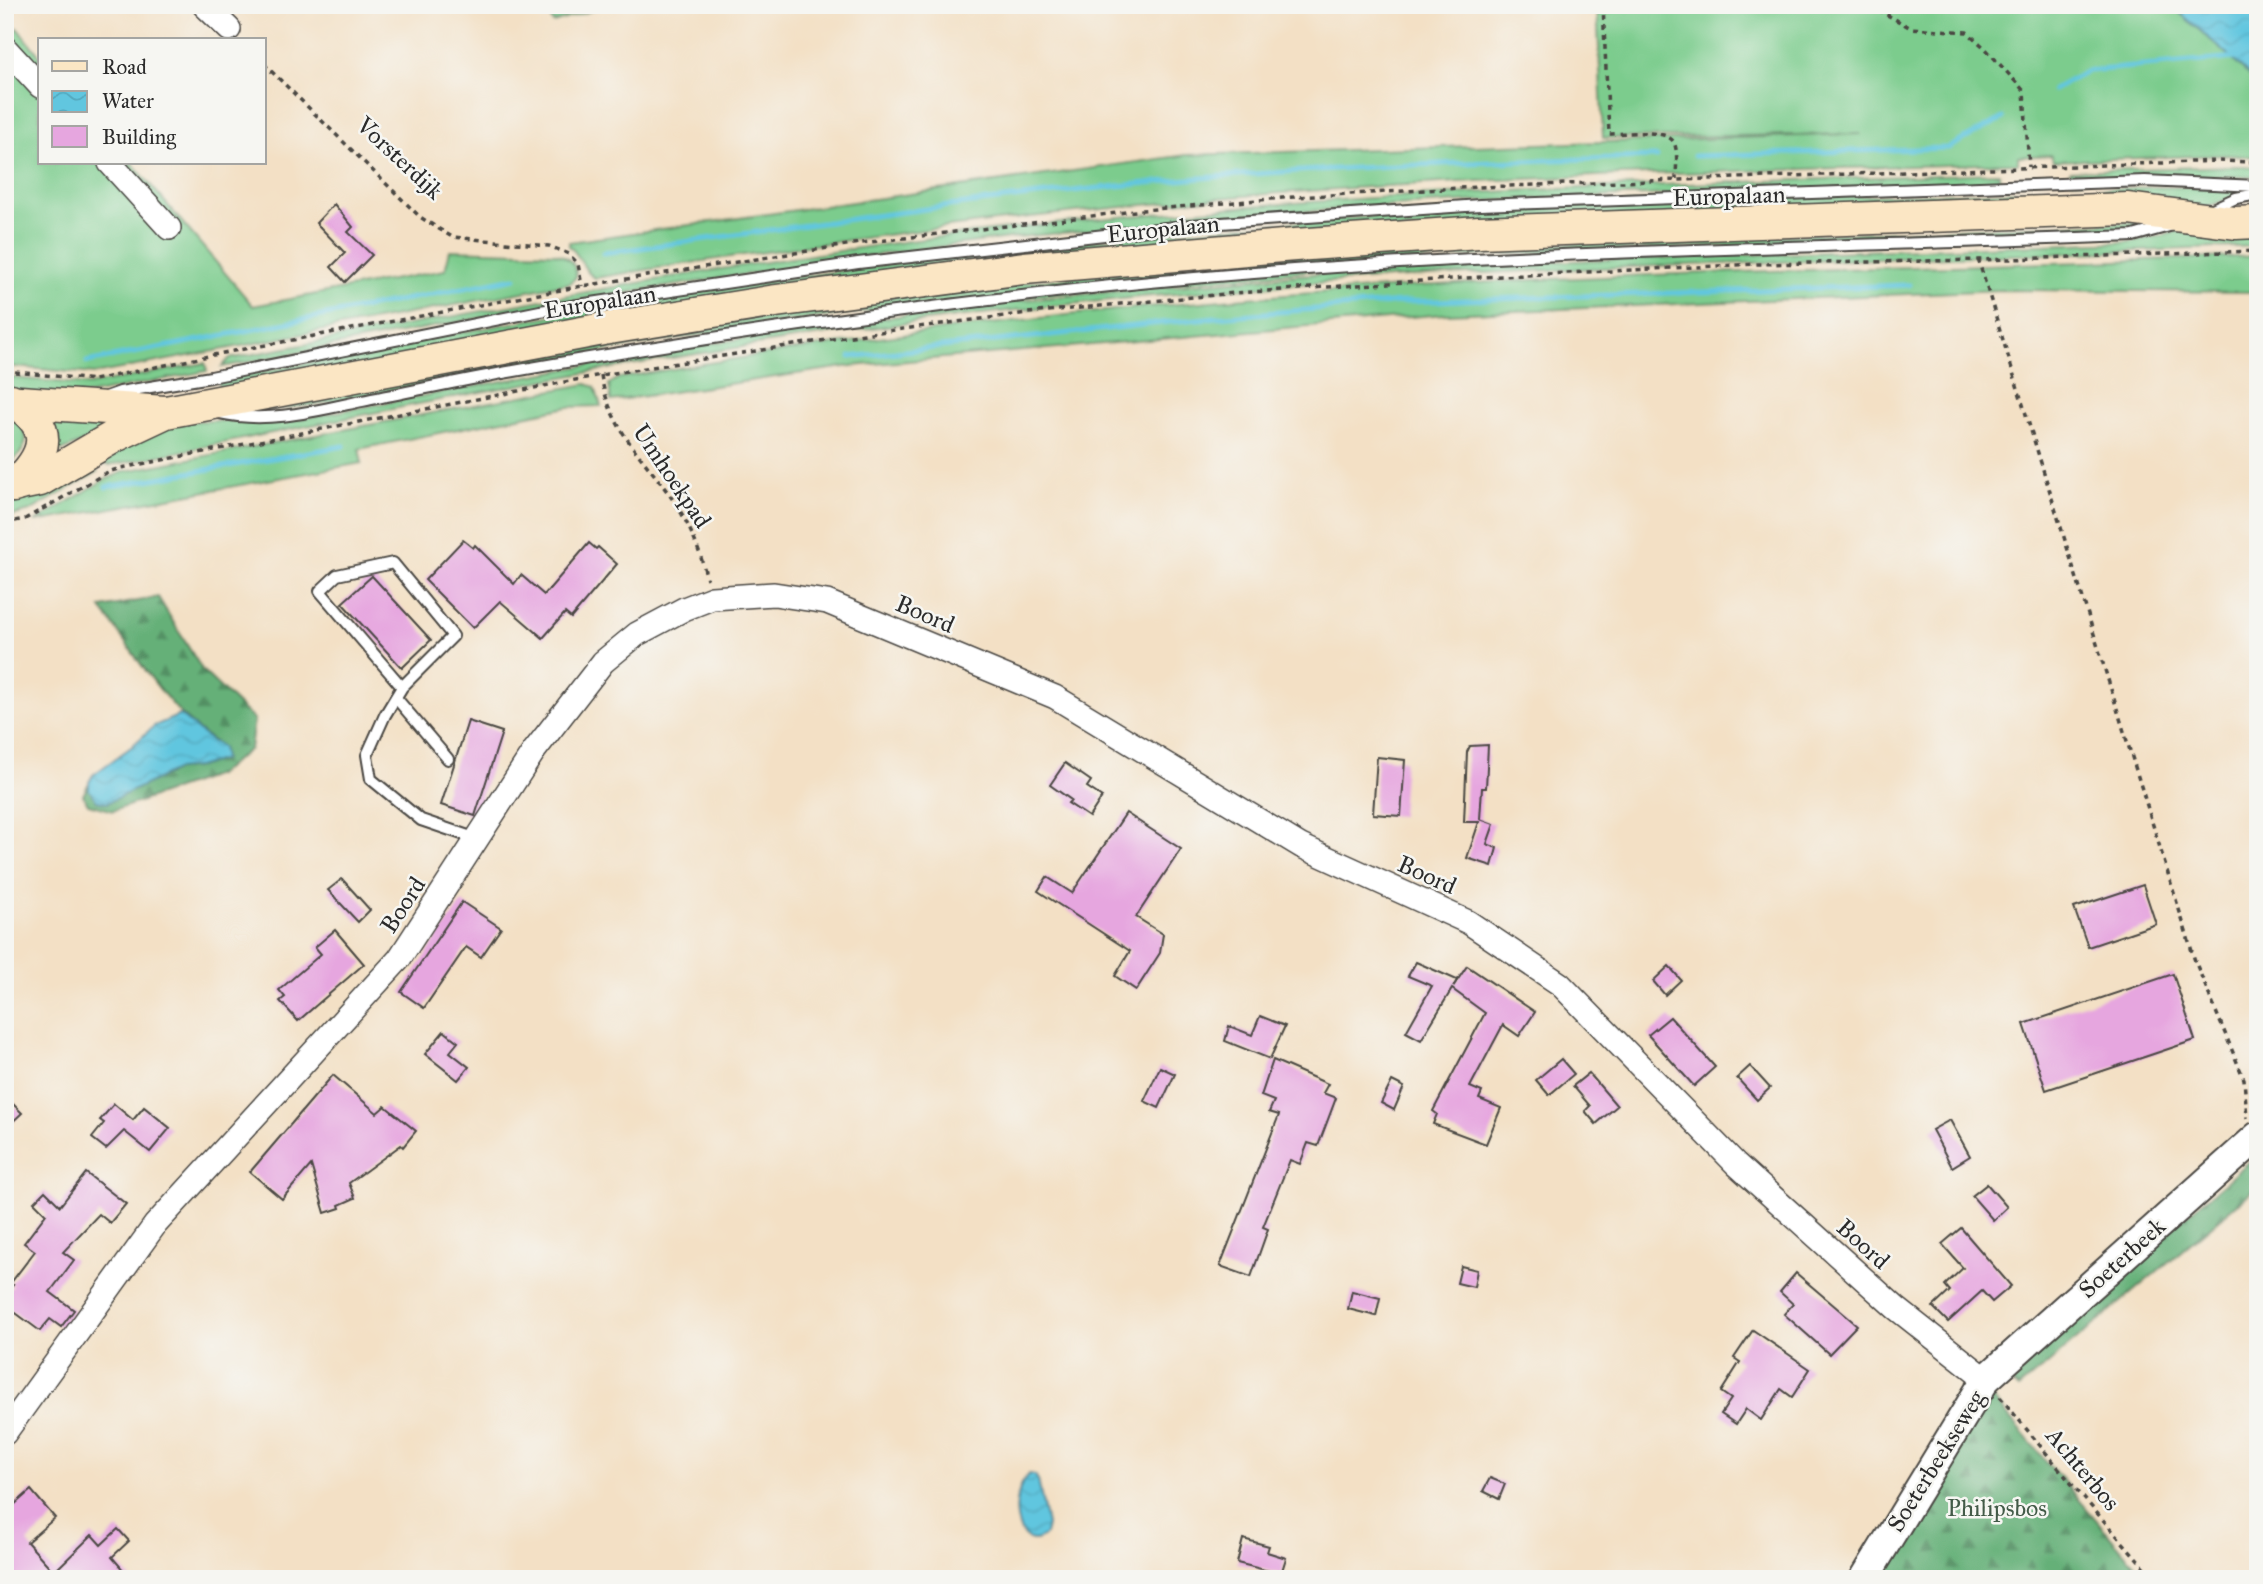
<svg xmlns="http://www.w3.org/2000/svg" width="2263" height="1584" font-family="'IM FELL Great Primer',serif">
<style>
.grass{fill:#7ccc8d;stroke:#547c5c;stroke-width:2}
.forest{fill:url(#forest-firs);stroke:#486e52;stroke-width:2}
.water{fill:url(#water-waves);stroke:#467885;stroke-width:2}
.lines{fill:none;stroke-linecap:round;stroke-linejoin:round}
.stream{stroke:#61c6df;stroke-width:5}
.building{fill:#e6a6df}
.service-casing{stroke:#494642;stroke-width:14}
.minor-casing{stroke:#494642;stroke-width:26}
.tertiary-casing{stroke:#494642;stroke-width:32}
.secondary-casing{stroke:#494642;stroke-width:35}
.path{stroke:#494642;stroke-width:3.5;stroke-dasharray:5 5;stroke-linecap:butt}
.service{stroke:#fff;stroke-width:10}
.minor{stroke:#fff;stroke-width:23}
.tertiary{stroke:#fff;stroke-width:28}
.secondary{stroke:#fbe6c4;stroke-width:32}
.labels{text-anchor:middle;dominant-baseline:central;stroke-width:5;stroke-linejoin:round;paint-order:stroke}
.street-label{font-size:24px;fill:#2b2b2b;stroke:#f6f6f2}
.park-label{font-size:24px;fill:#435b48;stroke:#f6f6f2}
</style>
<defs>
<pattern id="forest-firs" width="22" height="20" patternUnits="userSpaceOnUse" patternTransform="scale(1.75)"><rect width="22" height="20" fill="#65b078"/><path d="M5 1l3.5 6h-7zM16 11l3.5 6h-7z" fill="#538f63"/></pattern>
<pattern id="water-waves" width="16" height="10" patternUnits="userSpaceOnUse" patternTransform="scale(1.75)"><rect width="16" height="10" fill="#61c6df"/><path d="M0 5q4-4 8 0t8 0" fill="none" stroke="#54aac0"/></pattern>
</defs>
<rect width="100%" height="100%" fill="#f6f6f2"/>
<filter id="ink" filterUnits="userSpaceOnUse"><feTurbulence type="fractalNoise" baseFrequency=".0143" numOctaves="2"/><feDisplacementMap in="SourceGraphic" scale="14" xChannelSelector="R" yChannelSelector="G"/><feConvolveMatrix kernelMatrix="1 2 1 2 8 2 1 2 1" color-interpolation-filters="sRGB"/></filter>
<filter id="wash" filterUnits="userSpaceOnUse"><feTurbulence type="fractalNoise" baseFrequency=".00686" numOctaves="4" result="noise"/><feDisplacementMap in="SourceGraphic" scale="28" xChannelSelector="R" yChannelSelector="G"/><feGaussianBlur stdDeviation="1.57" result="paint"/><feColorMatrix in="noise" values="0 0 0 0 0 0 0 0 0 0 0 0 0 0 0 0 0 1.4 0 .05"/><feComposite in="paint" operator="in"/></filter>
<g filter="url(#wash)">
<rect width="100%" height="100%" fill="#f3e0c5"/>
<g class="grass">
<polygon points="545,5 608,5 553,23"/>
<path d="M1597 5H1896L1922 12 1971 5H2171L2227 54 2258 84V157L2227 155 2053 161 2051 155 2018 157V163C1777 170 1534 175 1294 192 1060 209 827 241 595 278 584 273 581 255 569 246V242L1187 155 1861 134 1603 138Z"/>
<path d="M17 28 40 56V163H132L253 306 445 270 450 250 554 253C566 256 577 263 576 277L570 283 94 374 5 366V38Z"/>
<polygon points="2239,166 2258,167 2258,177 2161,176 2072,180 2070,171"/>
<path d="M1999 173 2000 183 1479 201 1294 212 1017 237 859 257 547 305 222 367 229 359C490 309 751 258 1015 228 1342 191 1671 185 1999 173Z"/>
<path d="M2158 187 2236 188 2237 196 2203 208 1296 233 220 392 218 380C330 359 442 335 555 315 752 281 950 254 1148 235 1483 201 1822 198 2158 187Z"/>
<polygon points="2142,222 2142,229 2119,232 1482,255 867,311 729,330 514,366 314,405 256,411 254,405 865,299 1297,254"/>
<path d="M2186 228 2258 235V246C1939 261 1620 261 1301 284 1091 298 880 324 672 358 491 388 312 425 133 461L109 465 91 461 175 421H289L674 349 868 320 1024 300 1299 275 1482 264 2128 242 2166 235Z"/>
<path d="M2258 256V292L2001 290 1445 314 851 366 611 401 609 384 619 378C844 339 1071 311 1299 294 1618 270 1938 269 2258 256Z"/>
<polygon points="205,363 207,371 76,397 5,395 5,377 89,385"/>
<polygon points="586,384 595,387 601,406 568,407 359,449 362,463 35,522 104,480 126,471"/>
<polygon points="44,415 136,420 47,457"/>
<path d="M5 416H11C15 420 20 424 23 428 32 443 18 460 5 464Z"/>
<polygon points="83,467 97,472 30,511 5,518 5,511 19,495"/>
</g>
<g class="forest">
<path d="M158 597 203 671 254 720 250 749 217 775 113 811 88 804 83 795 89 783V790L169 774 178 769 198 767 222 747C171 717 136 655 101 608Z"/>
<polygon points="2258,1154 2258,1186 2018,1389 2002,1374"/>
<polygon points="1988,1393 2147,1579 1870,1579"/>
</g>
<g class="water">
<polygon points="2171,5 2243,5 2258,17 2258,84 2227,54"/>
<polygon points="180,715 210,740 222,747 224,759 198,767 178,769 107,803 97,801 89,790 89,782 93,775 131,747 154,726"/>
<path d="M1029 1474 1035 1475 1038 1480 1047 1525 1045 1535C1015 1558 1007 1495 1029 1474Z"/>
</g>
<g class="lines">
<g class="stream">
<polyline points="2053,90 2087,71 2237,58"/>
<polyline points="1694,156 1948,148 2003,118"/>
<path d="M603 253C798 227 993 197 1189 179 1345 166 1501 161 1657 157"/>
<polyline points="850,357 1216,317 1403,302 1909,285"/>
<polyline points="87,362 515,278"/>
<polyline points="106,487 344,446"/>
</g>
</g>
<g id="blocks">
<g class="building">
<polygon points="334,204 353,227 348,232 372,255 345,282 331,267 345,253 316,223"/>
<polygon points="463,540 473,548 475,545 514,584 521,575 544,595 589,543 596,549 598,547 617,564 571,618 565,613 543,638 500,601 473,628 425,580"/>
<polygon points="372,576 431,640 402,668 342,603"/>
<polygon points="468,721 502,732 475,816 441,805"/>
<polygon points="1488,745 1486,788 1482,788 1480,819 1494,824 1487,844 1497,848 1492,866 1467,858 1479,822 1464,822 1467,752 1470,746"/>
<polygon points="1377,757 1405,760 1401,816 1373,814"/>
<polygon points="1065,763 1091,781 1087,787 1102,797 1089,817 1068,803 1071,800 1050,785"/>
<polygon points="1126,813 1181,849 1136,917 1163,934 1160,953 1136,990 1115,976 1130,951 1038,891 1047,877 1072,893"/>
<polygon points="342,879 370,910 358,922 328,890"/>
<polygon points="2143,885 2156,924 2088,947 2074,908"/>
<polygon points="462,902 501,928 481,957 466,947 424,1008 401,992"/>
<polygon points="335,930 364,964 298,1021 280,1001 285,997 279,990 321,954 315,947"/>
<polygon points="1416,962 1457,980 1453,987 1467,966 1535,1012 1519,1036 1503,1025 1470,1087 1482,1092 1479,1099 1501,1108 1486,1144 1433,1124 1437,1114 1433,1111 1485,1013 1452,989 1421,1040 1406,1032 1432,986 1408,976"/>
<polygon points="1669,966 1681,980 1665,995 1653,981"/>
<polygon points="2173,974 2195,1040 2046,1090 2024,1024"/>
<polygon points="1260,1016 1285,1026 1270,1059 1225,1041 1229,1026 1252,1035"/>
<polygon points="1670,1017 1715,1067 1694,1086 1648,1035"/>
<polygon points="444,1031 458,1042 450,1052 469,1067 458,1080 425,1054"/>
<polygon points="1561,1059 1574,1074 1549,1095 1536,1080"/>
<polygon points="1273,1060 1328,1084 1323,1093 1336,1098 1318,1146 1308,1143 1300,1164 1290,1160 1263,1227 1268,1229 1251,1277 1220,1266 1279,1115 1269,1112 1274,1101 1261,1096"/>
<polygon points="1750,1066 1770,1088 1757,1100 1737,1078"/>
<polygon points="1160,1067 1175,1074 1159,1108 1144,1101"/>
<polygon points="1589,1073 1617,1106 1596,1124 1585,1111 1590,1106 1573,1086"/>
<polygon points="333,1075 377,1113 385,1106 416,1131 403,1147 401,1145 349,1183 355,1198 339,1205 340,1208 325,1213 311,1165 282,1199 250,1172"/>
<polygon points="1392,1081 1404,1087 1394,1110 1381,1103"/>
<polygon points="5,1096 22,1113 5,1129"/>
<polygon points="114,1104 133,1120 144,1107 170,1128 150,1152 124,1131 106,1149 92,1138 104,1123 100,1120"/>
<polygon points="1950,1120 1970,1156 1952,1167 1932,1130"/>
<polygon points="86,1173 126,1204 110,1223 99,1214 63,1252 74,1260 50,1292 74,1310 61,1327 50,1319 40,1331 5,1305 5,1295 13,1285 10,1284 35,1251 24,1243 46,1214 34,1202 45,1191 60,1206"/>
<polygon points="1987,1184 2007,1207 1993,1220 1972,1196"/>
<polygon points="1961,1228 2011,1286 1992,1302 1982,1291 1948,1322 1933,1307 1950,1291 1945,1285 1963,1268 1942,1244"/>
<polygon points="1461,1266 1477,1270 1474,1287 1457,1283"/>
<polygon points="1796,1273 1857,1325 1829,1354 1784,1314 1793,1304 1780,1292"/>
<polygon points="1352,1291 1380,1298 1376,1316 1348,1309"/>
<polygon points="1753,1330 1810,1369 1792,1397 1781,1389 1761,1420 1746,1409 1736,1424 1721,1414 1731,1399 1721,1392 1740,1362 1734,1358"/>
<polygon points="1490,1478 1505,1484 1499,1499 1483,1491"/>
<polygon points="31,1490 55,1518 27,1542 54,1572 92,1535 101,1545 118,1529 129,1541 112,1557 131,1579 5,1579 5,1513"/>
<polygon points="1243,1539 1269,1546 1267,1552 1286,1558 1281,1574 1237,1563"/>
</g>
</g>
</g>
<g filter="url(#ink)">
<use href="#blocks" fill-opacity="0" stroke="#494642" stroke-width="2"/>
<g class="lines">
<g class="service-casing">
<g id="service">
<polyline points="2208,211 2236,198 2258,194"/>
<polyline points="106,397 120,392 211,377 540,311 598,302 858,263 1192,225 1480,205 2145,181 2258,186"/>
<path d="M219 413C267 424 315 411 362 401 413 391 463 380 514 371 683 341 852 316 1022 296 1389 251 1763 250 2133 236L2173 225"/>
<polyline points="402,687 320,591 337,575 393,563 453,636 402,687 385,715 367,755 371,779 421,820 477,839"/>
<polyline points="396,698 448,759"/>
</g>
</g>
<g class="minor-casing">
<g id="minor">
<polyline points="204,5 229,29"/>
<polyline points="5,48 40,86"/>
<polyline points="110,163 169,228"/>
<polyline points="5,1433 155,1225 399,959 534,751 603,662 637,634 684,609 712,598 774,594 827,602 1055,697 1301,846 1468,922 1560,984 1736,1164 1896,1308 1986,1379"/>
</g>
</g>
<g class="tertiary-casing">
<polyline id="tertiary" points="1864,1579 1986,1379 2258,1136"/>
</g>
<g class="secondary-casing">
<g id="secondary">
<path d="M11 400C56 427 48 454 14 486"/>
<polyline points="5,401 165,412"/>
<polyline points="5,487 40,480 115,436 166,412 603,329 776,301 1024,268 1295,245 1479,232 2128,209 2236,223 2258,222"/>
</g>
</g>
<g class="path">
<path d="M1603 5 1609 134C1624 134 1671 127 1675 145 1678 155 1676 169 1676 179"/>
<polyline points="1869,5 1911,28 1967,32 1985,48 2024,91 2029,167"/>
<polyline points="264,64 420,217 452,237 549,246 569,254 578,264 582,286"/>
<polyline points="1978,259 2195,961 2244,1079 2247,1118"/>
<polyline points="5,371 94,380 223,353 582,286 853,244 1143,210 1294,197 1480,187 2219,161 2258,162"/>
<path d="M601 375C610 434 649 461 679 509 692 531 701 554 707 579"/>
<polyline points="5,523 25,519 108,472 121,468 601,375 871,333 1028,313 1235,293 1482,277 1758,264 1979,260 2258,251"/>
<polyline points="2000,1397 2075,1488 2155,1579"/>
</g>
<use href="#service" class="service"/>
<use href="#minor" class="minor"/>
<use href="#tertiary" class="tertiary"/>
<use href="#secondary" class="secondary"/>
</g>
</g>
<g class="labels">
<g class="street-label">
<text transform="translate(400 158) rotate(43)">Vorsterdijk</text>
<text transform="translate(1729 196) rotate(-2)">Europalaan</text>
<text transform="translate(1163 229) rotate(-6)">Europalaan</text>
<text transform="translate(600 302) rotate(-9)">Europalaan</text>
<text transform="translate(672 476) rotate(56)">Umhoekpad</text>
<text transform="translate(925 614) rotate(23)">Boord</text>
<text transform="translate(1427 875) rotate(24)">Boord</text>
<text transform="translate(403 905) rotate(-57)">Boord</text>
<text transform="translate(1863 1244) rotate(42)">Boord</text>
<text transform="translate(2122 1258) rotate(-42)">Soeterbeek</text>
<text transform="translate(1936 1461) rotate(-58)">Soeterbeekseweg</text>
<text transform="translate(2083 1469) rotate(50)">Achterbos</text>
</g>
<g class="park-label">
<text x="1997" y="1508">Philipsbos</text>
</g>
</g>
<rect width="2263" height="1584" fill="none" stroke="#f6f6f2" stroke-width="28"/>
<rect x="38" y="38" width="228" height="126" fill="#f6f6f2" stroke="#a5a5a2" stroke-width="2"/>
<rect x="52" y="61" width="35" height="10" fill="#fbe6c4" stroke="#a5a5a2" stroke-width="2"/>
<text x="102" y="74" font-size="21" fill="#2b2b2b">Road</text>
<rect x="52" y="91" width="35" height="21" fill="url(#water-waves)" stroke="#a5a5a2" stroke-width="2"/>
<text x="102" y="108" font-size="21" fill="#2b2b2b">Water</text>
<rect x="52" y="126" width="35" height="21" fill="#e6a6df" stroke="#a5a5a2" stroke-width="2"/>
<text x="102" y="144" font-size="21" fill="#2b2b2b">Building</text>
</svg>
